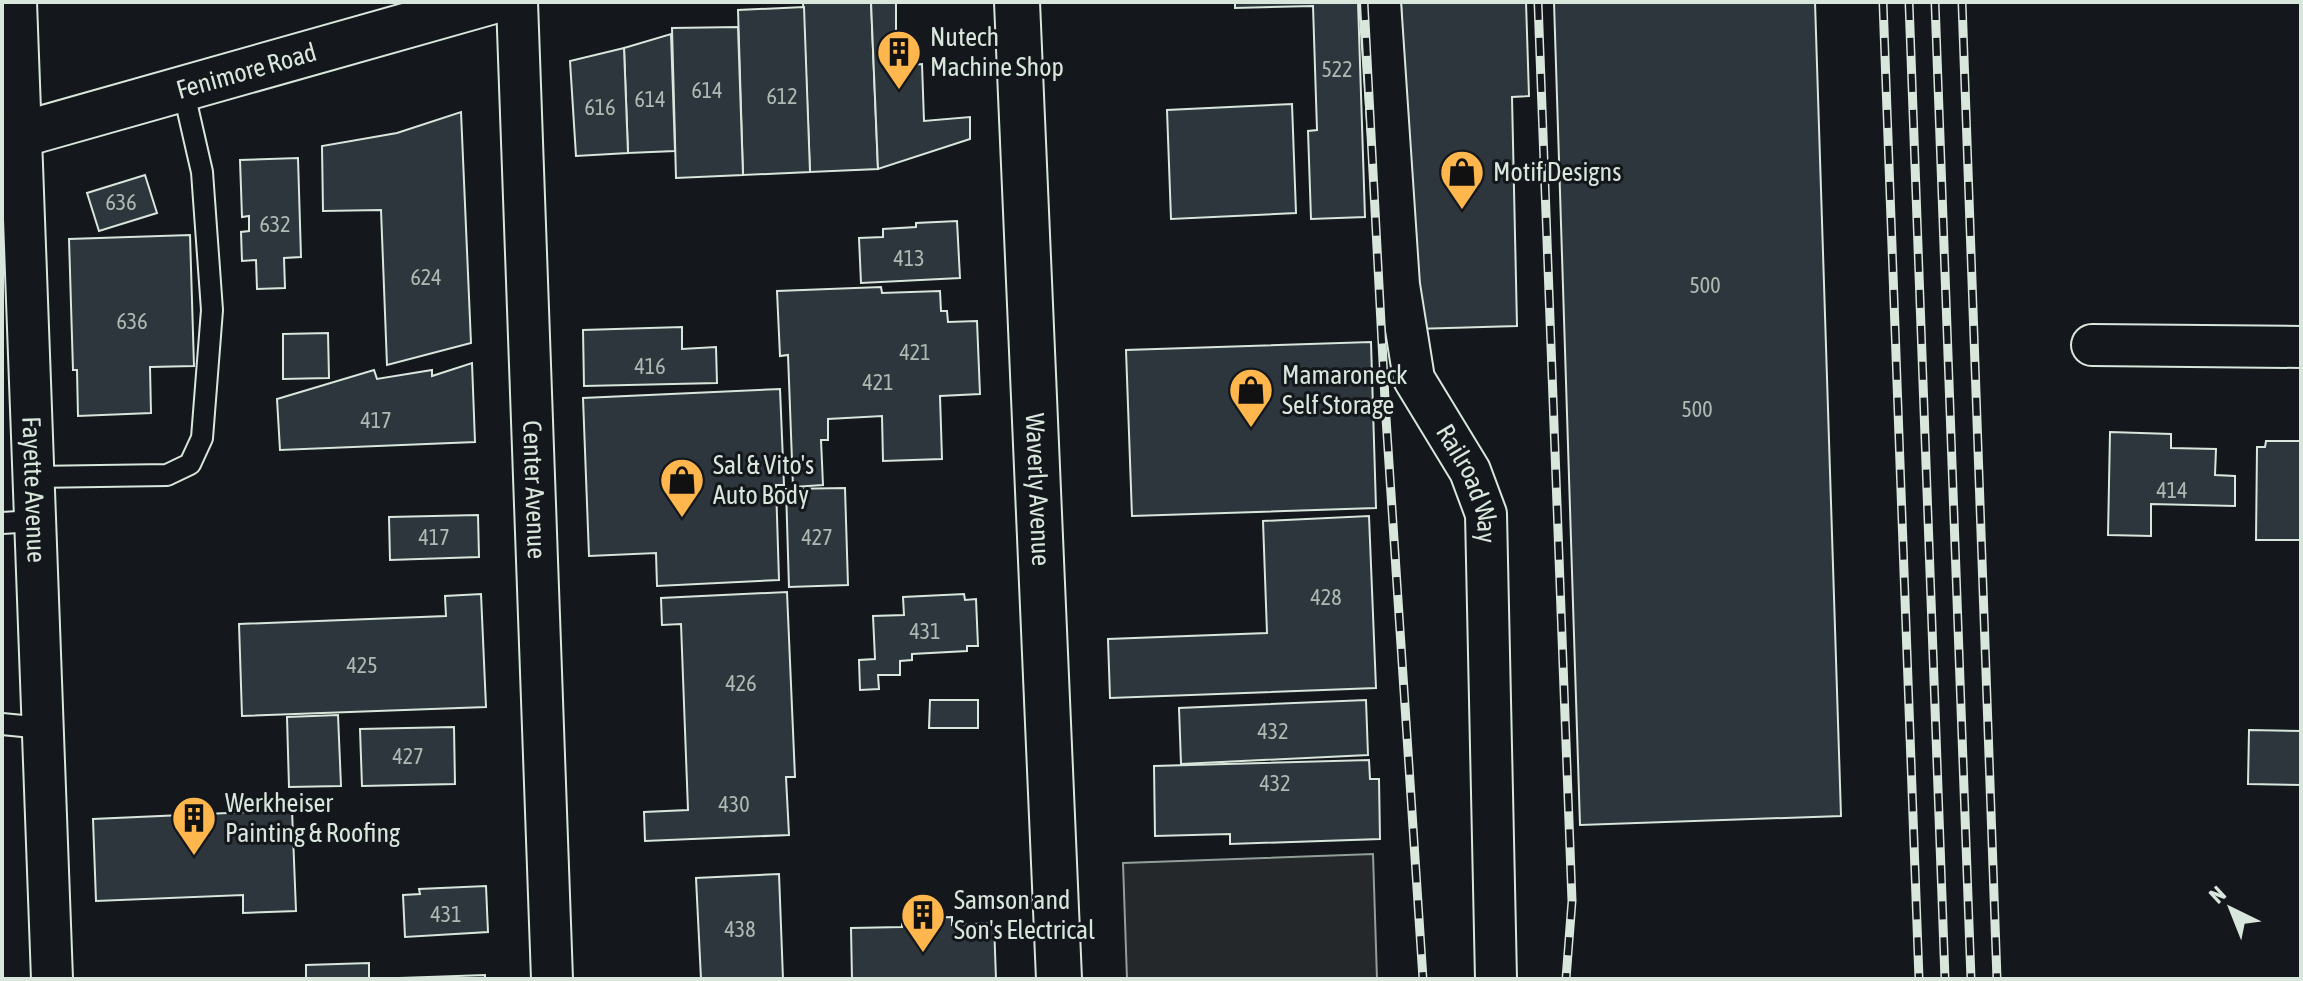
<svg xmlns="http://www.w3.org/2000/svg" width="2303" height="981" font-family="'Asap Condensed',sans-serif">
<style>
.parking{fill:#24282b;stroke:#939e99;stroke-width:2}
.building{fill:#2c363c;stroke:#d8e6dc;stroke-width:2}
.lines{fill:none;stroke-linecap:round;stroke-linejoin:round}
.service-casing{stroke:#d8e6dc;stroke-width:24}
.minor-casing{stroke:#d8e6dc;stroke-width:44}
.tertiary-casing{stroke:#d8e6dc;stroke-width:48}
.service{stroke:#14181c;stroke-width:20}
.minor{stroke:#14181c;stroke-width:40}
.tertiary{stroke:#14181c;stroke-width:44}
.rail-casing{stroke:#d8e6dc;stroke-width:9}
.rail{stroke:#14181c;stroke-width:6;stroke-dasharray:18;stroke-linecap:butt}
.labels{text-anchor:middle;dominant-baseline:central;stroke-width:6;stroke-linejoin:round;paint-order:stroke}
.number-label{font-size:22px;fill:#adbab4}
.poi-label{font-size:26px;fill:#d8e6dc;stroke:#14181c;text-anchor:start}
.street-label{font-size:26px;fill:#d8e6dc;stroke:#14181c}
</style>
<rect width="100%" height="100%" fill="#14181c"/>
<polygon class="parking" points="1373,854 1377,979 1127,979 1123,863"/>
<g class="building">
<polygon points="803,2 871,2 878,169 810,172"/>
<polygon points="871,2 896,2 896,50 910,50 911,65 922,64 924,121 970,117 970,139 878,169"/>
<polygon points="1235,2 1358,2 1365,217 1311,219 1308,131 1317,130 1313,6 1235,8"/>
<polygon points="1401,2 1526,2 1529,96 1512,97 1517,326 1414,329"/>
<polygon points="1554,2 1815,2 1841,816 1580,825"/>
<polygon points="804,7 810,172 743,175 738,10"/>
<polygon points="738,27 743,175 676,178 672,28"/>
<polygon points="671,34 675,151 628,153 624,48"/>
<polygon points="624,48 628,153 576,156 570,61"/>
<polygon points="1292,104 1296,213 1171,219 1167,110"/>
<polygon points="461,112 471,343 387,365 381,210 323,211 322,146 397,133"/>
<polygon points="298,158 301,257 284,258 285,288 257,289 256,260 242,261 241,232 249,231 249,216 242,217 240,160"/>
<polygon points="145,175 157,213 99,231 87,193"/>
<polygon points="957,221 960,278 861,283 859,238 883,237 883,229 916,227 916,223"/>
<polygon points="190,235 194,366 150,367 151,413 78,416 77,370 73,370 69,239"/>
<polygon points="881,287 882,293 940,291 941,311 947,311 948,322 977,321 980,394 940,396 942,459 883,461 882,416 828,419 828,440 821,440 823,485 793,487 788,355 780,356 777,291"/>
<polygon points="682,327 682,349 716,347 717,383 584,386 583,330"/>
<polygon points="328,333 329,378 283,379 283,334"/>
<polygon points="1371,342 1376,508 1132,516 1126,350"/>
<polygon points="472,363 475,442 280,450 277,399 374,370 377,379 432,370 432,376"/>
<polygon points="780,389 784,485 776,485 779,580 657,586 656,553 589,556 583,398"/>
<polygon points="2110,432 2171,434 2171,448 2216,449 2215,475 2235,476 2235,506 2151,504 2151,536 2108,535"/>
<polygon points="2266,441 2301,441 2301,540 2256,540 2257,447 2265,447"/>
<polygon points="845,488 848,585 789,587 786,489"/>
<polygon points="478,515 479,557 390,560 389,517"/>
<polygon points="1369,516 1376,688 1110,698 1108,639 1267,633 1263,521"/>
<polygon points="787,592 795,777 786,777 789,835 645,841 644,812 688,810 681,624 662,625 661,598"/>
<polygon points="481,594 486,707 242,716 239,624 446,616 445,596"/>
<polygon points="964,594 965,600 976,599 978,646 967,646 967,651 912,654 912,660 900,661 900,675 878,675 879,689 860,690 859,660 875,659 873,616 904,615 903,597"/>
<polygon points="930,700 978,700 978,728 929,728"/>
<polygon points="1366,700 1368,755 1181,764 1179,708"/>
<polygon points="338,715 341,786 289,787 287,717"/>
<polygon points="454,727 455,784 362,786 360,729"/>
<polygon points="2249,730 2301,731 2301,785 2248,784"/>
<polygon points="1369,760 1370,779 1379,779 1380,839 1230,844 1230,834 1155,836 1154,766"/>
<polygon points="292,810 296,911 243,913 243,895 96,901 93,819"/>
<polygon points="779,874 783,979 701,979 696,878"/>
<polygon points="486,886 488,932 405,937 403,895 420,894 419,889"/>
<polygon points="952,917 952,925 994,923 996,979 852,979 851,928 902,927 902,919"/>
<polygon points="369,963 369,979 306,979 306,965"/>
<polygon points="485,975 485,979 400,979 400,978"/>
</g>
<g class="lines">
<g class="service-casing">
<g id="service">
<polyline points="33,477 167,475 190,464 202,438 212,310 202,172 183,89"/>
<polyline points="2,523 35,521"/>
<polyline points="2,724 43,728"/>
</g>
</g>
<g class="minor-casing">
<g id="minor">
<path id="s1" d="M16 2 52 979"/>
<path id="s2" d="M517 2 552 979"/>
<path id="s3" d="M1380 2 1399 285 1414 379 1470 471 1486 514 1496 979"/>
<polyline points="2092,345 2301,347"/>
</g>
</g>
<g class="tertiary-casing">
<g id="tertiary">
<path id="s4" d="M1017 2 1059 979"/>
<path id="s5" d="M2 140 490 2"/>
</g>
</g>
<use href="#service" class="service"/>
<use href="#minor" class="minor"/>
<use href="#tertiary" class="tertiary"/>
<g class="rail-casing">
<g id="rail">
<polyline points="1364,2 1386,418 1423,979"/>
<polyline points="1538,2 1572,901 1566,979"/>
<polyline points="1883,2 1919,979"/>
<polyline points="1909,2 1945,979"/>
<polyline points="1935,2 1971,979"/>
<polyline points="1962,2 1997,979"/>
</g>
</g>
<use href="#rail" class="rail"/>
</g>
<defs>
<g id="building-pin" transform="scale(2.3)"><path d="M0 17L-7.5 6A9.5 9.5 0 1 1 7.5 6Z" fill="#ffb74d" stroke="#14181c"/><path d="M-4-6H4V6H1V3H-1V6H-4ZM-2.5-4.3h1.7v1.8h-1.7ZM.8-4.3h1.7v1.8H.8ZM-2.5-1h1.7V.8h-1.7ZM.8-1h1.7V.8H.8Z" fill="#111"/></g>
<g id="shop-pin" transform="scale(2.3)"><path d="M0 17L-7.5 6A9.5 9.5 0 1 1 7.5 6Z" fill="#ffb74d" stroke="#14181c"/><path d="M-5-2.5h2.3a2.7 3.5 0 0 1 5.4 0H5L5.5 6h-11ZM-1.5-2.5h3a1.5 2.3 0 0 0-3 0Z" fill="#111"/></g>
</defs>
<g fill-rule="evenodd">
<use href="#building-pin" x="899" y="52"/>
<use href="#shop-pin" x="1462" y="172"/>
<use href="#shop-pin" x="1251" y="390"/>
<use href="#shop-pin" x="682" y="480"/>
<use href="#building-pin" x="194" y="818"/>
<use href="#building-pin" x="923" y="915"/>
</g>
<g class="labels">
<g class="number-label">
<text x="1337" y="69">522</text>
<text x="707" y="90">614</text>
<text x="782" y="96">612</text>
<text x="650" y="99">614</text>
<text x="600" y="107">616</text>
<text x="121" y="202">636</text>
<text x="275" y="224">632</text>
<text x="909" y="258">413</text>
<text x="426" y="277">624</text>
<text x="1705" y="285">500</text>
<text x="132" y="321">636</text>
<text x="915" y="352">421</text>
<text x="650" y="366">416</text>
<text x="878" y="382">421</text>
<text x="1697" y="409">500</text>
<text x="376" y="420">417</text>
<text x="2172" y="490">414</text>
<text x="434" y="537">417</text>
<text x="817" y="537">427</text>
<text x="1326" y="597">428</text>
<text x="925" y="631">431</text>
<text x="362" y="665">425</text>
<text x="741" y="683">426</text>
<text x="1273" y="731">432</text>
<text x="408" y="756">427</text>
<text x="1275" y="783">432</text>
<text x="734" y="804">430</text>
<text x="446" y="914">431</text>
<text x="740" y="929">438</text>
</g>
<g class="poi-label">
<text x="930" y="37">Nutech<tspan x="930" dy="30">Machine Shop</tspan></text>
<text x="1493" y="172">Motif Designs</text>
<text x="1282" y="375">Mamaroneck<tspan x="1282" dy="30">Self Storage</tspan></text>
<text x="713" y="465">Sal &amp; Vito's<tspan x="713" dy="30">Auto Body</tspan></text>
<text x="225" y="803">Werkheiser<tspan x="225" dy="30">Painting &amp; Roofing</tspan></text>
<text x="954" y="900">Samson and<tspan x="954" dy="30">Son's Electrical</tspan></text>
</g>
<g class="street-label">
<text stroke="none"><textPath href="#s5" startOffset="254">Fenimore Road</textPath></text>
<text stroke="none"><textPath href="#s3" startOffset="498">Railroad Way</textPath></text>
<text stroke="none"><textPath href="#s2" startOffset="488">Center Avenue</textPath></text>
<text stroke="none"><textPath href="#s1" startOffset="488">Fayette Avenue</textPath></text>
<text stroke="none"><textPath href="#s4" startOffset="488">Waverly Avenue</textPath></text>
</g>
</g>
<rect width="2303" height="981" fill="none" stroke="#d8e6dc" stroke-width="8"/>
<g transform="translate(2231 909) rotate(317)" stroke="#14181c" stroke-width="6" paint-order="stroke">
<path d="M0-6L14 30L0 20L-14 30Z" fill="#d8e6dc"/>
<text y="-12" font-size="22" font-weight="bold" text-anchor="middle" fill="#d8e6dc">N</text>
</g>
</svg>
